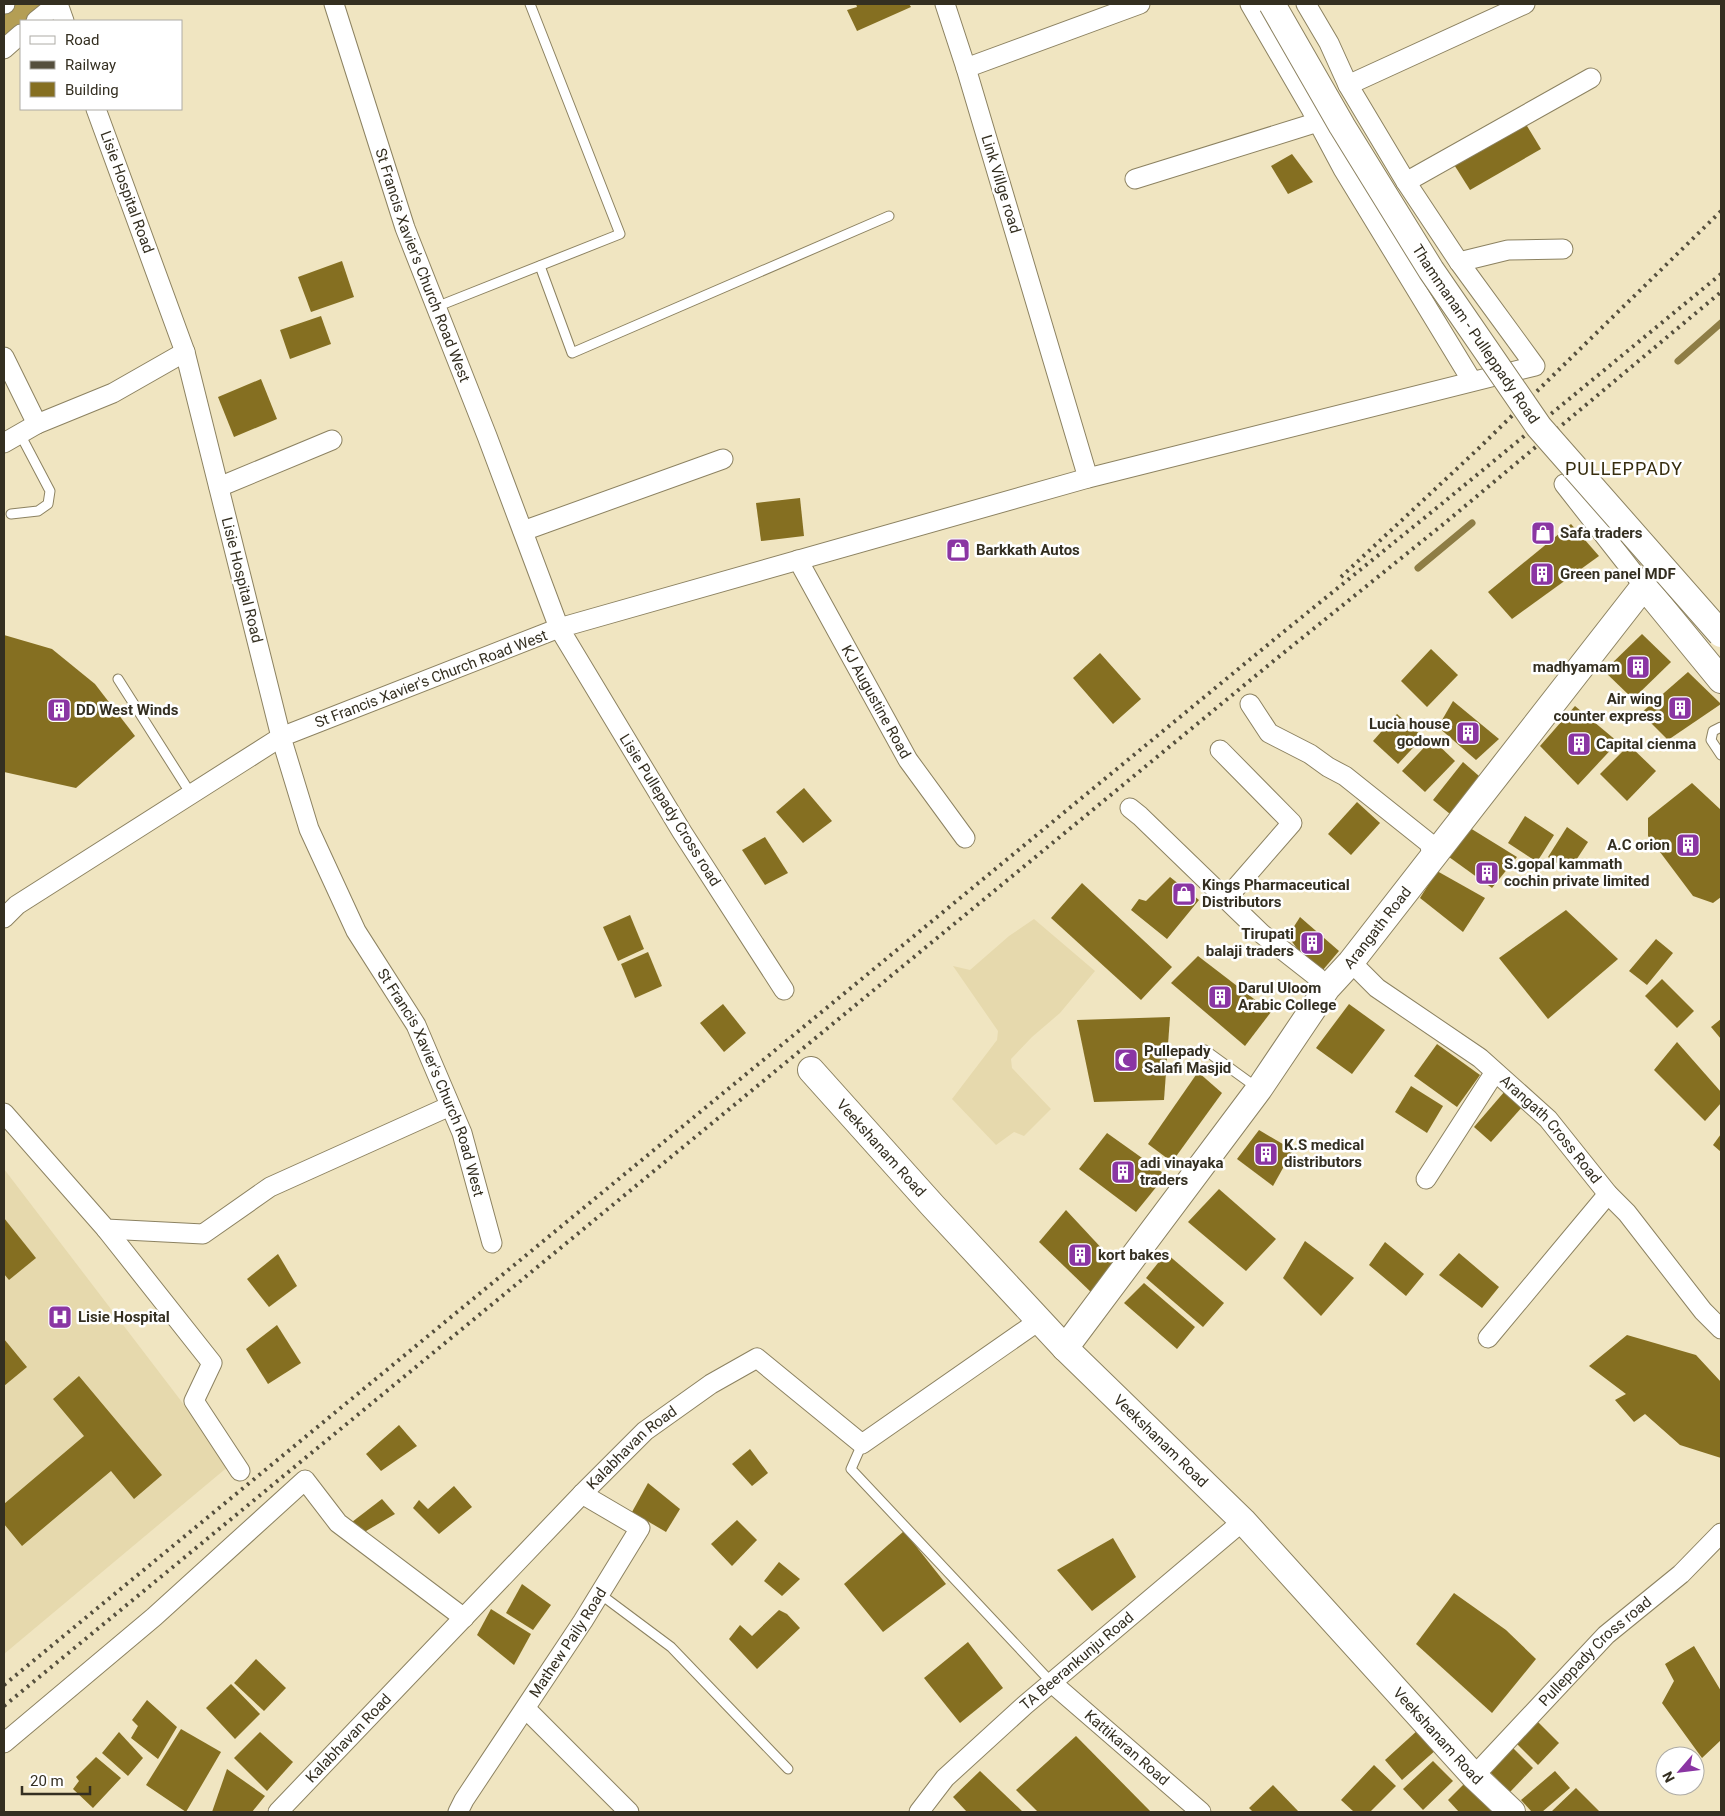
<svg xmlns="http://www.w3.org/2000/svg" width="1725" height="1816" font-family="Roboto,sans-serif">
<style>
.built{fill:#e6d9ad}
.water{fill:#b49e54;stroke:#8e7d45}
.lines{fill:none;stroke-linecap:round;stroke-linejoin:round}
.stream{stroke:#8e7d45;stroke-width:7}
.building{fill:#856f21}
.lane-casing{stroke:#8c8261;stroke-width:11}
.street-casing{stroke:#8c8261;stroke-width:21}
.secondary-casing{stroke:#8c8261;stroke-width:28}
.lane{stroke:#fff;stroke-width:9}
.street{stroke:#fff;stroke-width:19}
.secondary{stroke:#fff;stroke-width:26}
.rail{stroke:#554f3d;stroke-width:4;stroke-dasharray:2.5 5;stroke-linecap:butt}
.secondary-bridge-casing{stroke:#8c8261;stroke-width:28;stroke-linecap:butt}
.secondary-bridge{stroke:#fff;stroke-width:26}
.labels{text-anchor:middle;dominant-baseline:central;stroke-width:5;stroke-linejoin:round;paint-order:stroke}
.street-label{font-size:15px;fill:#342f21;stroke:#fff}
.poi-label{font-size:15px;font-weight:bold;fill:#342f21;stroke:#fff;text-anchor:start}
.quarter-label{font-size:18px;letter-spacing:1px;fill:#372d0e;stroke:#fff}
</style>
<rect width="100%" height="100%" fill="#f0e5c1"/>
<g class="built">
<polygon points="1034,919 1095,971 1060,1013 1032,1037 1011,1059 1012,1068 1051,1109 1024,1136 1014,1132 996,1145 952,1099 997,1040 998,1031 953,966 970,970 1009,936"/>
<polygon points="4,1169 230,1465 4,1654"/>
</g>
<polygon class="water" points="12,4 46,4 25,21 21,21 21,24 4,38 4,10"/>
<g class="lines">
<g class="stream">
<polyline points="1678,361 1721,323"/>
<polyline points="1418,568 1472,523"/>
</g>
</g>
<g class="building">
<polygon points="856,4 909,4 911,7 857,31 847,10 857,7"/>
<polygon points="1524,121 1541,149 1470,190 1453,163"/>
<polygon points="1292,154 1313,182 1288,194 1271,166"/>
<polygon points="342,261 354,297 311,312 298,277"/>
<polygon points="321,316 331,344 290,359 280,330"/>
<polygon points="261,379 277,419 234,437 218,397"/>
<polygon points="800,498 804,536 761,541 756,503"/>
<polygon points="1571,524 1599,556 1512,619 1488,592"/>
<polygon points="1642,634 1671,662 1633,699 1604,671"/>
<polygon points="4,635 52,649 95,684 135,736 76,788 4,772"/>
<polygon points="1431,649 1458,675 1427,707 1401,681"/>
<polygon points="1100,653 1141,699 1113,724 1073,678"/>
<polygon points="1688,672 1721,704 1668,740 1641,713"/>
<polygon points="1453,701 1499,739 1476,760 1438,727"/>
<polygon points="1575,706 1618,742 1578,785 1540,746"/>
<polygon points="1397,714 1423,737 1398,764 1373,741"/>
<polygon points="1432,739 1455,761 1425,792 1402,771"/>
<polygon points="1629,745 1656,771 1627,801 1600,774"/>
<polygon points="1463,762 1479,776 1450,814 1433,800"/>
<polygon points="1692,783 1721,810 1721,897 1713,903 1693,896 1648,836 1648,818"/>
<polygon points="804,788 832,821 803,843 776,812"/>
<polygon points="1357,802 1380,823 1351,855 1328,834"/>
<polygon points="1525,816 1554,835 1537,862 1508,843"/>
<polygon points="1567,827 1588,842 1569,871 1548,857"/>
<polygon points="1470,828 1517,857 1492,888 1449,857"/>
<polygon points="765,837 788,873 765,885 742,850"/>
<polygon points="1437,871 1485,898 1463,932 1420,898"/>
<polygon points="1170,877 1199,900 1167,939 1131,910 1139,899 1146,901"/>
<polygon points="1082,883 1172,967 1141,1000 1051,918"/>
<polygon points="1566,910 1618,959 1548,1019 1499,958"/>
<polygon points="630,915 644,949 618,961 603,927"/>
<polygon points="1300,917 1339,951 1317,977 1288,936"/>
<polygon points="1656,939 1673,953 1647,985 1629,971"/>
<polygon points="648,952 662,986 635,998 621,964"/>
<polygon points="1198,956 1271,1012 1245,1046 1171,983"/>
<polygon points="1662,979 1694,1011 1677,1028 1645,996"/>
<polygon points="723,1004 746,1033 724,1052 700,1023"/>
<polygon points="1349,1004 1385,1030 1352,1074 1316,1048"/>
<polygon points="1170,1017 1164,1100 1094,1102 1077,1020"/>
<polygon points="1721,1019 1721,1039 1711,1027"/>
<polygon points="1677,1042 1721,1092 1721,1103 1705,1121 1654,1070"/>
<polygon points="1437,1044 1480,1075 1457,1107 1414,1076"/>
<polygon points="1198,1072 1222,1093 1172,1162 1148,1144"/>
<polygon points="1411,1086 1443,1106 1427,1133 1395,1112"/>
<polygon points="1505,1091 1523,1106 1491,1142 1474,1127"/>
<polygon points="1259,1130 1293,1150 1273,1186 1237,1159"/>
<polygon points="1107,1133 1166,1175 1136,1212 1079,1169"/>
<polygon points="1721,1134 1721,1152 1713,1145"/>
<polygon points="1219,1189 1276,1239 1246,1271 1188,1222"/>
<polygon points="1066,1210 1120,1268 1094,1295 1039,1242"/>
<polygon points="4,1218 36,1258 9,1280 4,1274"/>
<polygon points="1305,1241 1354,1278 1321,1316 1283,1278"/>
<polygon points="1385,1242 1424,1274 1406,1296 1369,1265"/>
<polygon points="1166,1253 1224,1303 1203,1327 1146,1278"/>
<polygon points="1459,1253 1499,1287 1482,1308 1439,1275"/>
<polygon points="278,1254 297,1286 269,1307 247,1279"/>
<polygon points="1144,1283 1195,1327 1177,1349 1124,1303"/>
<polygon points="277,1325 301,1363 268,1384 246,1349"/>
<polygon points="1627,1335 1696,1355 1721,1382 1721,1458 1680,1445 1645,1414 1634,1422 1615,1400 1626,1394 1589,1366"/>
<polygon points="4,1339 27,1367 4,1386"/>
<polygon points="79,1376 162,1475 134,1499 111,1471 22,1546 4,1524 4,1504 84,1436 53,1399"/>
<polygon points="399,1425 417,1446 381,1471 366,1454"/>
<polygon points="750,1449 768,1473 752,1486 732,1464"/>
<polygon points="648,1483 680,1509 666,1532 632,1512"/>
<polygon points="454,1486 472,1507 439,1534 413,1508 419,1500 428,1509"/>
<polygon points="382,1499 395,1514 361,1534 352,1522"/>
<polygon points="737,1520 757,1540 732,1566 711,1544"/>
<polygon points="904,1531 946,1584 883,1632 844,1584"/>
<polygon points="1113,1538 1136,1577 1092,1611 1057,1570"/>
<polygon points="779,1562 800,1579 782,1596 764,1581"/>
<polygon points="522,1584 551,1605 533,1630 506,1613"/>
<polygon points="1454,1593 1506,1630 1536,1659 1492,1713 1416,1644"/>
<polygon points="491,1609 531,1634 514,1665 477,1635"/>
<polygon points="779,1610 787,1614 800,1628 757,1669 729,1639 740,1625 752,1636"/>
<polygon points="968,1642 1003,1688 960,1723 924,1678"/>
<polygon points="1694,1646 1721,1691 1721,1740 1702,1758 1662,1703 1674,1681 1665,1664"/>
<polygon points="256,1659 286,1688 264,1711 234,1683"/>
<polygon points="231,1684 260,1714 235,1739 206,1708"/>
<polygon points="147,1700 177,1727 158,1759 131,1738 138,1726 132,1720"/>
<polygon points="1533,1717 1559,1743 1538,1765 1512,1739"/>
<polygon points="181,1729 221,1752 186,1812 146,1785"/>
<polygon points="1419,1729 1437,1749 1402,1780 1385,1760"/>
<polygon points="119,1732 143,1758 128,1776 102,1753"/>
<polygon points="260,1732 293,1762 267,1791 234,1758"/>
<polygon points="1076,1736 1151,1812 1038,1812 1016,1790"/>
<polygon points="1508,1743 1533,1768 1510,1792 1485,1767"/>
<polygon points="96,1757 121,1778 93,1808 73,1789 79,1781 76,1777"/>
<polygon points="1433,1761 1453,1781 1423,1810 1403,1789"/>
<polygon points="1374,1765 1396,1786 1370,1812 1354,1812 1341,1800"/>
<polygon points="227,1769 265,1796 252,1812 212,1812"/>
<polygon points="980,1771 1023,1812 967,1812 953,1797"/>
<polygon points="1555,1771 1570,1788 1542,1812 1532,1812 1521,1800"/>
<polygon points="1464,1784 1492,1812 1459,1812 1448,1800"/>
<polygon points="1273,1785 1299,1812 1253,1812 1249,1808"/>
<polygon points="1576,1788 1600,1812 1551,1812"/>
</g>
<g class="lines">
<g class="lane-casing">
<g id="lane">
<polyline points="540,266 572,353 889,216"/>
<polyline points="436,307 620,234 530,4"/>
<polyline points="11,514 38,511 48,504 50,491 20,434"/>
<polyline points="118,679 191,794"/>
<polyline points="1721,727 1713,731 1711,740 1721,755"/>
<polyline points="1205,1050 1256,1087"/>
<polyline points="862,1444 851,1469 1052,1683"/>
<polyline points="600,1594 671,1647 788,1769"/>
</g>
</g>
<g class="street-casing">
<g id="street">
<polyline points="4,4 5,4"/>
<polyline points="58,4 64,21"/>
<path id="s1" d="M334 4 405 228 487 436 559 628 281 737 309 829 356 931 416 1025 462 1133 492 1243"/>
<polyline points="945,4 966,68"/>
<polyline points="1250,4 1311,109 1343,169 1472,381"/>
<polyline points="36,21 57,4"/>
<polyline points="4,49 21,34"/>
<polyline points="1348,85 1525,4"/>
<polyline points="1135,179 1318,122"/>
<polyline points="1406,182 1591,78"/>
<polyline points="1459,262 1508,250 1563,249"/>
<polyline points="4,357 37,424"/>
<polyline points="4,443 37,424 113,393 185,352"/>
<polyline points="1088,478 966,68 1140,4"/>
<polyline points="1564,484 1644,586"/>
<polyline points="219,487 332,440"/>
<polyline points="523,531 723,459"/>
<path id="s2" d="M798 560 908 760 965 838"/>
<polyline points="1250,704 1269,733 1310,754 1328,767 1345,776 1429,843 1433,857"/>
<polyline points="1220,750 1292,823 1226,899"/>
<polyline points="1130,808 1140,816 1262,934 1317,977 1327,988"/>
<polyline points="4,918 17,905 281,737 185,352 96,109"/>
<path id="s3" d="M1351 962 1377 988 1480 1058 1548 1119 1608 1194 1627 1213 1703 1311 1721 1329"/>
<polyline points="784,990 682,832 559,628 1088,478 1535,366 1459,262 1406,182 1348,85 1329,43 1306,4"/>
<polyline points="4,1113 106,1229 203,1234 270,1187 450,1106"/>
<polyline points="1426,1179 1495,1072"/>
<polyline points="106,1229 212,1363 194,1401 240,1471"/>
<polyline points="1488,1338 1608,1194"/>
<path id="s4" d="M1052 1683 1201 1812"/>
<polyline points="526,1709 629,1812"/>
<polyline points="4,1743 154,1617 305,1480 338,1523 464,1618"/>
<path id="s5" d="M1474 1776 1606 1635 1681 1574 1721 1533"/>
<path id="s6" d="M278 1812 582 1494 645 1431 711 1384 757 1358 862 1444 1040 1320"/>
<path id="s7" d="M458 1812 464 1800 583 1621 640 1528 582 1494"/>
<path id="s8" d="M919 1812 945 1778 1025 1705 1243 1521"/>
</g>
</g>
<g class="secondary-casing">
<g id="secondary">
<path id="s9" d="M811 1070 933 1206 1065 1348 1243 1521 1474 1776 1512 1812"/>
<path id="s10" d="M1065 1348 1259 1089 1327 988 1351 962 1644 586 1721 680"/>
</g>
</g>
<use href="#lane" class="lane"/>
<use href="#street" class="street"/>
<use href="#secondary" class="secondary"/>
<g class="rail">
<polyline points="1341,577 1478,449 1721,211"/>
<polyline points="4,1685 1276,638 1444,502 1721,274"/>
<polyline points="4,1706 1276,659 1446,522 1721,292"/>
</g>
<g class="secondary-bridge-casing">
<g id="secondary-bridge">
<path id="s11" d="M1272 4 1342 126 1431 270 1539 427 1721 634"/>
</g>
</g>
<use href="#secondary-bridge" class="secondary-bridge"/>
</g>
<defs>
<g id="shop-square" transform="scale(1.25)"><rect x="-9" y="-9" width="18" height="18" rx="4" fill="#8a35a3" stroke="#fff"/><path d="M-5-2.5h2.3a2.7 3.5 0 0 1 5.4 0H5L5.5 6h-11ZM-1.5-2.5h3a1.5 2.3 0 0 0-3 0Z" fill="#fff"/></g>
<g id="building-square" transform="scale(1.25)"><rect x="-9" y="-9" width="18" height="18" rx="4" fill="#8a35a3" stroke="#fff"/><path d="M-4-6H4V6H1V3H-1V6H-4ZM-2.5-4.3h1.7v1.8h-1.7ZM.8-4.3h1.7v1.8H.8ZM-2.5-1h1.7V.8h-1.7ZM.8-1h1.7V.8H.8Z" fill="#fff"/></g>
<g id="mosque-square" transform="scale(1.25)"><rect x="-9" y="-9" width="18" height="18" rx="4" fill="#8a35a3" stroke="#fff"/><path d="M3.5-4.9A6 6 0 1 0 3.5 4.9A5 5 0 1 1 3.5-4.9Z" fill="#fff"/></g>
<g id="hospital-square" transform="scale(1.25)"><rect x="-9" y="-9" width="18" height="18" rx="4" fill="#8a35a3" stroke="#fff"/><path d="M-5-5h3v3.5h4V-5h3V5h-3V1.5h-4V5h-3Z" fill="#fff"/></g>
</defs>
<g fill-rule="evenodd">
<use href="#shop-square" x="1543" y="533"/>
<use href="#shop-square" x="958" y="550"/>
<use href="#building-square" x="1542" y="574"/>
<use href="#building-square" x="1638" y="667"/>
<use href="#building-square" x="1680" y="708"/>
<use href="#building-square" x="59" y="710"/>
<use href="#building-square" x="1468" y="733"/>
<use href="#building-square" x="1579" y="744"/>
<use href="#building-square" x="1688" y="845"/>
<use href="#building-square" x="1487" y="873"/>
<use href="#shop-square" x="1184" y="894"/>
<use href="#building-square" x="1312" y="943"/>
<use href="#building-square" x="1220" y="997"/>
<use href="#mosque-square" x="1126" y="1060"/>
<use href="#building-square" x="1266" y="1154"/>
<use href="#building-square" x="1123" y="1172"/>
<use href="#building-square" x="1080" y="1255"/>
<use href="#hospital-square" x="60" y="1317"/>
</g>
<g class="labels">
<g class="street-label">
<text transform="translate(1001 184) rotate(73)">Link Villge road</text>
<text transform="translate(127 192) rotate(70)">Lisie Hospital Road</text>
<text stroke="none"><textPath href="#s1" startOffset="276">St Francis Xavier's Church Road West</textPath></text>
<text stroke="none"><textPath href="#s11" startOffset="388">Thammanam - Pulleppady Road</textPath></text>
<text transform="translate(242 580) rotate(76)">Lisie Hospital Road</text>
<text transform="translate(431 679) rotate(-21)">St Francis Xavier's Church Road West</text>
<text stroke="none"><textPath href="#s2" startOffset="162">KJ Augustine Road</textPath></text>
<text transform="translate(670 810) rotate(58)">Lisie Pullepady Cross road</text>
<text stroke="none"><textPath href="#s10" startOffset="524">Arangath Road</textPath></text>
<text stroke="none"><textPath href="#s1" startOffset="1341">St Francis Xavier's Church Road West</textPath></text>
<text stroke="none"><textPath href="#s3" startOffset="262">Arangath Cross Road</textPath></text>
<text stroke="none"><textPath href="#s9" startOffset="105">Veekshanam Road</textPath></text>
<text stroke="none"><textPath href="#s9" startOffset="510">Veekshanam Road</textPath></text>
<text stroke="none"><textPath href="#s6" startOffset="508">Kalabhavan Road</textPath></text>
<text stroke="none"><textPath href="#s7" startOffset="202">Mathew Paily Road</textPath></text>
<text stroke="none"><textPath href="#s5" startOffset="174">Pulleppady Cross road</textPath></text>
<text stroke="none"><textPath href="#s8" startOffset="219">TA Beerankunju Road</textPath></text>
<text stroke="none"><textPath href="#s9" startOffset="915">Veekshanam Road</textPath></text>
<text stroke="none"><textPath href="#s6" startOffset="102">Kalabhavan Road</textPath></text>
<text stroke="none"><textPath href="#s4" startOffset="99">Kattikaran Road</textPath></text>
</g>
<g class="poi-label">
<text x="1560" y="533">Safa traders</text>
<text x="976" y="550">Barkkath Autos</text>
<text x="1560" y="574">Green panel MDF</text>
<text x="1620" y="667" text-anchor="end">madhyamam</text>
<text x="1662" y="699" text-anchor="end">Air wing<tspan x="1662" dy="17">counter express</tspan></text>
<text x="76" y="710">DD West Winds</text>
<text x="1450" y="724" text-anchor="end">Lucia house<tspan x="1450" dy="17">godown</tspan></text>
<text x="1596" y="744">Capital cienma</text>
<text x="1670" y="845" text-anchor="end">A.C orion</text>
<text x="1504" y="864">S.gopal kammath<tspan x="1504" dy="17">cochin private limited</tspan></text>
<text x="1202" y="885">Kings Pharmaceutical<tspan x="1202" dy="17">Distributors</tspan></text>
<text x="1294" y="934" text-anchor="end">Tirupati<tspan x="1294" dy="17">balaji traders</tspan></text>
<text x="1238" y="988">Darul Uloom<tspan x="1238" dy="17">Arabic College</tspan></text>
<text x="1144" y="1051">Pullepady<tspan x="1144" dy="17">Salafi Masjid</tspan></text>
<text x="1284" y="1145">K.S medical<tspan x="1284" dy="17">distributors</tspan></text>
<text x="1140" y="1163">adi vinayaka<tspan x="1140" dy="17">traders</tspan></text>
<text x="1098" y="1255">kort bakes</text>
<text x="78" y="1317">Lisie Hospital</text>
</g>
<g class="quarter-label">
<text x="1624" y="468">PULLEPPADY</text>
</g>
</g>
<rect width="1725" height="1816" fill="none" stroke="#342f21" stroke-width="10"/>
<rect x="20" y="20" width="162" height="90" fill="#ffffff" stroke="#aeaca6"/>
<rect x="30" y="36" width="25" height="8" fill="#ffffff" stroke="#aeaca6"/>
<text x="65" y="45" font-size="15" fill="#342f21">Road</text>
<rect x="30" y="61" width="25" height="8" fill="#554f3d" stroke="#aeaca6"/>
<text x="65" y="70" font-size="15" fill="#342f21">Railway</text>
<rect x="30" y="82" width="25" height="15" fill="#856f21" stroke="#aeaca6"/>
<text x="65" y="95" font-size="15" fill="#342f21">Building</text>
<g transform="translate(1680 1771) rotate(242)"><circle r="24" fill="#ffffff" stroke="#aeaca6"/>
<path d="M0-4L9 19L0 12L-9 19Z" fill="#8a35a3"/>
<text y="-8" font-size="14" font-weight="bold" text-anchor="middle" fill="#342f21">N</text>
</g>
<path d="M22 1786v8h68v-8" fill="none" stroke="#342f21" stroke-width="2.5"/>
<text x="30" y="1786" font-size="15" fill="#342f21" stroke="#ffffff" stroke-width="4" paint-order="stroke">20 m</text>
</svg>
